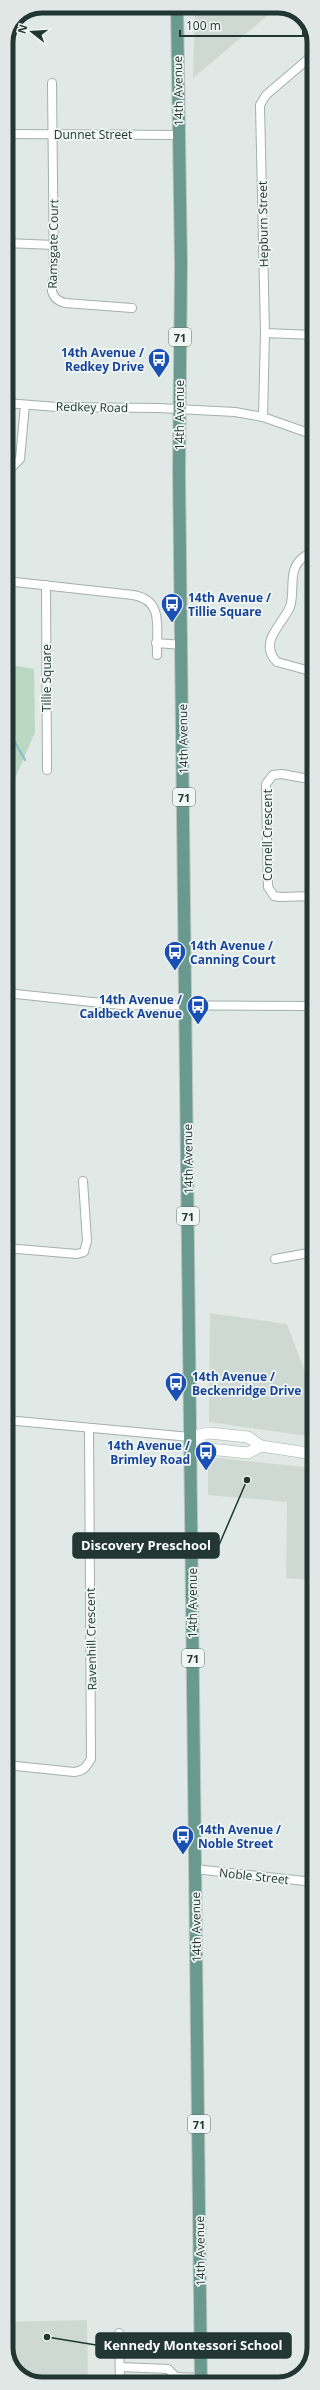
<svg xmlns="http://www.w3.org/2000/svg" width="320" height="2390" font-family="'Open Sans',sans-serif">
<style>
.built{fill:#ced9d4}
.green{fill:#bad8c2}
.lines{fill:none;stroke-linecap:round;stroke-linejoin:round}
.stream{stroke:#8dc0c9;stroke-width:2.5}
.street-casing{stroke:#a3b0ac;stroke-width:10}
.secondary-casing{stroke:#a0b3ac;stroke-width:12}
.primary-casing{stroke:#bdc3c2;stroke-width:14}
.street{stroke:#fff;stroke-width:8}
.secondary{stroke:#fff;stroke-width:11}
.primary{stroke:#699a8d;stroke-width:12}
.labels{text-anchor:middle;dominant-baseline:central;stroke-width:3.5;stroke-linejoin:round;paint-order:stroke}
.shield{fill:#f0f6f3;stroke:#60706c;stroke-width:1}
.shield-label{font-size:11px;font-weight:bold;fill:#223732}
.street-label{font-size:12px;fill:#223732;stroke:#f0f6f3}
.transit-label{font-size:12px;font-weight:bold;fill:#164399;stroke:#f0f6f3;text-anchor:start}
.rim{fill:none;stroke:#223732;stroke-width:5}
.leader{fill:none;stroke:#223732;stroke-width:1.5}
.callout-dot{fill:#223732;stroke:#f0f6f3;stroke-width:1.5}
.callout{fill:#223732;stroke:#223732;stroke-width:1.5}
.callout-label{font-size:13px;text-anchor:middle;font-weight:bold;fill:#fff}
</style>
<rect width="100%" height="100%" fill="#e0e9e5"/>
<g class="built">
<polygon points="195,6 279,6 193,78"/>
<polygon points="210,1313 287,1324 314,1396 314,1437 209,1422"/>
<polygon points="208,1457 314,1468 314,1580 286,1578 287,1502 208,1495"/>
<polygon points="87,2320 88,2384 38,2384 17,2373 6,2352 6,2322"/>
</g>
<polygon class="green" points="6,664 34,669 35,732 9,792 12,767 6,760"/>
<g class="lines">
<polyline class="stream" points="6,732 13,739 25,760"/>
<g class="street-casing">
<g id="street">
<path d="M52 83 54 276C50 288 50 299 65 303L132 308"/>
<polyline points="6,134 180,135"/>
<polyline points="6,243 54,245"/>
<polyline points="265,333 314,335"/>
<polyline points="6,403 57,407 158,408 235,412 263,417 314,435"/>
<polyline points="263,417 265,333 260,105 266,95 314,54"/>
<polyline points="10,469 20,459 25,405"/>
<path d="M314 556H305C286 569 296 588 290 607 285 618 275 628 271 639 268 648 271 656 277 662L314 672"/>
<path d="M6 581 133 595C165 600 156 630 157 655"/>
<polyline points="46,585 47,770"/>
<polyline points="156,643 183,645"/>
<polyline points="314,780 282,774 273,775 266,784 266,791 268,887 274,896 280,897 314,896"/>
<polyline points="6,993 121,1005 314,1006"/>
<polyline points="6,1248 77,1254 84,1252 87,1241 83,1181"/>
<polyline points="275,1259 314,1252"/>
<polyline points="6,1420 190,1437"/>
<path d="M6 1765 74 1772C84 1771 86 1767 91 1759L89 1428"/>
<polyline points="195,1869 314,1882"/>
<polyline points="6,1910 9,1886 9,1765"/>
<polyline points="119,2333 120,2384"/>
<polyline points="120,2367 168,2369 176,2377"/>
<polyline points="120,2381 156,2384"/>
<polyline points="168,2384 176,2377 202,2378"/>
</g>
</g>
<g class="secondary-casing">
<g id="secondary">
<polyline points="190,1437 209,1433 248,1437 261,1446 314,1454"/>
<polyline points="190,1437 209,1449 248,1453 261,1446"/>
</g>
</g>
<g class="primary-casing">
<polyline id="primary" points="177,6 181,265 179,471 201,2384"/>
</g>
<use href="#street" class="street"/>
<use href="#secondary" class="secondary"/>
<use href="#primary" class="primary"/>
</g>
<defs>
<g id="bus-pin" transform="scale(1.15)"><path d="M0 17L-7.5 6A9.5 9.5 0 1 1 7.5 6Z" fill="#1a4fb4" stroke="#f0f6f3"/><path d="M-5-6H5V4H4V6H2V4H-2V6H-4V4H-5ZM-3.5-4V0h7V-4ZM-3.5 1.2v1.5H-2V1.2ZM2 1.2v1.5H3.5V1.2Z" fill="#fff"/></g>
</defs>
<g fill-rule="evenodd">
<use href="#bus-pin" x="159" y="359"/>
<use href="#bus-pin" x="172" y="604"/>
<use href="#bus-pin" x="175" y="952"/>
<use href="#bus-pin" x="198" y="1006"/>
<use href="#bus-pin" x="176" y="1383"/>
<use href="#bus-pin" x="206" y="1452"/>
<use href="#bus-pin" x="183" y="1836"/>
</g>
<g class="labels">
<g class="shield">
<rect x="169" y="328" width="22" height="18" rx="3"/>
<rect x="173" y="788" width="22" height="18" rx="3"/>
<rect x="177" y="1207" width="22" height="18" rx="3"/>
<rect x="182" y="1649" width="22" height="18" rx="3"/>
<rect x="188" y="2115" width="22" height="18" rx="3"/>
</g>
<g class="shield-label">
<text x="180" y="337">71</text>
<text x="184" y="797">71</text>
<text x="188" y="1216">71</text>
<text x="193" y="1658">71</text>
<text x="199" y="2124">71</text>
</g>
<g class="street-label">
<text transform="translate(178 91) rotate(-91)">14th Avenue</text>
<text x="93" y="134">Dunnet Street</text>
<text transform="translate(263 224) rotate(-91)">Hepburn Street</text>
<text transform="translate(53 244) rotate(-89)">Ramsgate Court</text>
<text transform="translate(92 407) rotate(1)">Redkey Road</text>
<text transform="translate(179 415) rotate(-90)">14th Avenue</text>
<text transform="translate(46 678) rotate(-90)">Tillie Square</text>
<text transform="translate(183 739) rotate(-91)">14th Avenue</text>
<text transform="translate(267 835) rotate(-90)">Cornell Crescent</text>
<text transform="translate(188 1159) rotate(-91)">14th Avenue</text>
<text transform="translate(192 1603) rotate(-90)">14th Avenue</text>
<text transform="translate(91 1639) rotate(-91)">Ravenhill Crescent</text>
<text transform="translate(254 1876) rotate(6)">Noble Street</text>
<text transform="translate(196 1927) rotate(-91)">14th Avenue</text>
<text transform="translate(200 2251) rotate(-91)">14th Avenue</text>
</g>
<g class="transit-label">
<text x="144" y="352" text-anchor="end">14th Avenue /<tspan x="144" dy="14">Redkey Drive</tspan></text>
<text x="188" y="597">14th Avenue /<tspan x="188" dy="14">Tillie Square</tspan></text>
<text x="190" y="945">14th Avenue /<tspan x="190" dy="14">Canning Court</tspan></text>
<text x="182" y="999" text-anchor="end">14th Avenue /<tspan x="182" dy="14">Caldbeck Avenue</tspan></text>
<text x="192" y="1376">14th Avenue /<tspan x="192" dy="14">Beckenridge Drive</tspan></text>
<text x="190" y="1445" text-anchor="end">14th Avenue /<tspan x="190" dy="14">Brimley Road</tspan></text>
<text x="198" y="1829">14th Avenue /<tspan x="198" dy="14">Noble Street</tspan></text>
</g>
</g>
<path d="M0 0H320V2390H0ZM42 13H278A29 29 0 0 1 307 42V2348A29 29 0 0 1 278 2377H42A29 29 0 0 1 13 2348V42A29 29 0 0 1 42 13Z" fill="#e0e7e4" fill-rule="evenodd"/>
<path class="rim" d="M42 13H278A29 29 0 0 1 307 42V2348A29 29 0 0 1 278 2377H42A29 29 0 0 1 13 2348V42A29 29 0 0 1 42 13Z"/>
<path class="leader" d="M247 1480L219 1545M47 2337L96 2345"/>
<g class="callout-dot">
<circle cx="247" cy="1480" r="4"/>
<circle cx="47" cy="2337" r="4"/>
</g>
<g class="callout">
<rect x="73" y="1533" width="146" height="25" rx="4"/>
<rect x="96" y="2333" width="195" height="25" rx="4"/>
</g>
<g class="callout-label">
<text x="146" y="1550">Discovery Preschool</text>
<text x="193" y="2350">Kennedy Montessori School</text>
</g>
<g transform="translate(32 32) rotate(287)" stroke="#f0f6f3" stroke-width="3" paint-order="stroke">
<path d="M0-3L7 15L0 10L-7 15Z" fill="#223732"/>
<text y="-6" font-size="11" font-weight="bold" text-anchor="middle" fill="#223732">N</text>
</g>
<path d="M180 30v6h123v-6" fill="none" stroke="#223732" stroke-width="2"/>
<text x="186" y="30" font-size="12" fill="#223732" stroke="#f0f6f3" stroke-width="3" paint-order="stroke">100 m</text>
</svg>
